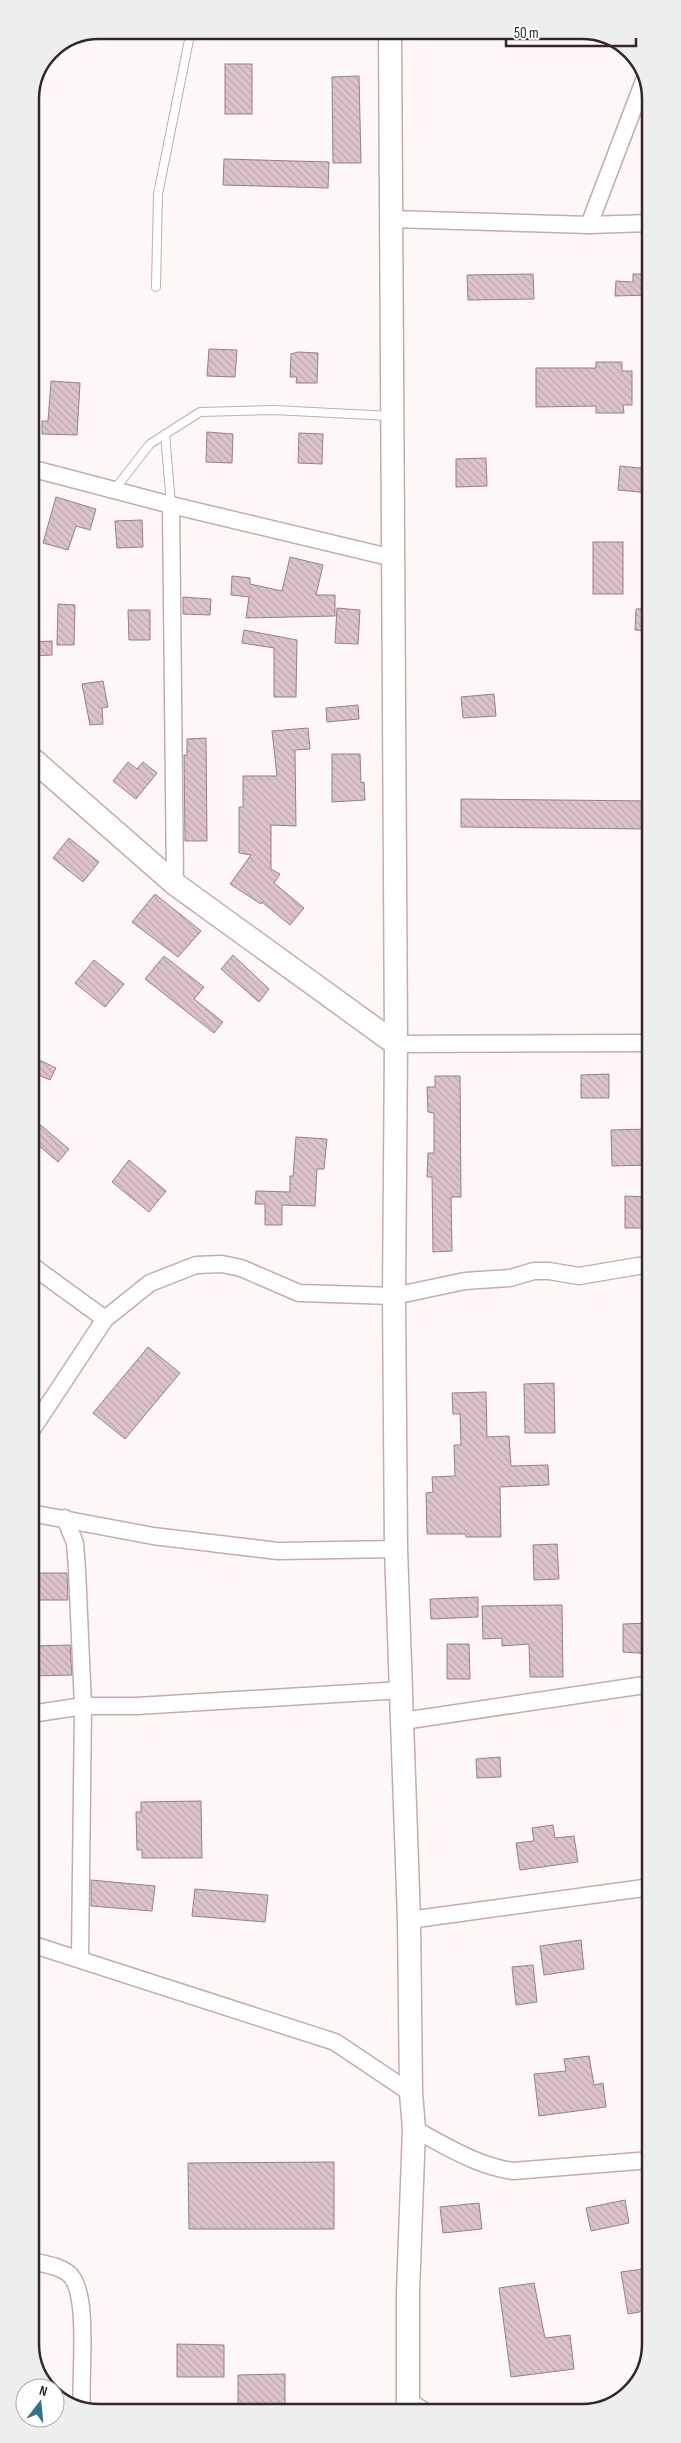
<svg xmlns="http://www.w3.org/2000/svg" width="681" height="2443" font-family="'Sofia Sans Condensed',sans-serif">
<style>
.building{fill:url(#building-back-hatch);stroke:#977f89}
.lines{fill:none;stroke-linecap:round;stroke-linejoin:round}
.lane-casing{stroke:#c7aba9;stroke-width:10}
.street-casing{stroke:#c7aba9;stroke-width:19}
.secondary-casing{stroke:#c7aba9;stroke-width:25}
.lane{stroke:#fff;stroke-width:8}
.street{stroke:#fff;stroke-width:16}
.secondary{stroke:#fff;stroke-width:22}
.rim{fill:none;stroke:#332827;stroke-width:2.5}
</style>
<defs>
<pattern id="building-back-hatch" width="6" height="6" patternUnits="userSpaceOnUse" patternTransform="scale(1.25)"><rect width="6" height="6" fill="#dcc2cc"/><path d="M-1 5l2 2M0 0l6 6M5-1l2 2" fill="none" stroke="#bda7af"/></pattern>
</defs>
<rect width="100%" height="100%" fill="#fef7f7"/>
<g class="building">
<rect x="225" y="64" width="27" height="50"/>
<polygon points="359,76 361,163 333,163 332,77"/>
<polygon points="224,159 329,162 328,188 223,185"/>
<polygon points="533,274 534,299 468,300 467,275"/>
<polygon points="633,274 650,274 650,295 615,296 616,281 633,282"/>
<polygon points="209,349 237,350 235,377 207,376"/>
<polygon points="298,352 318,353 317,383 296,383 297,377 290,377 291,354"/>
<polygon points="596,362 622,362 622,371 632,371 632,405 623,405 624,413 596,413 596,406 536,407 536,368 596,368"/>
<polygon points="51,381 80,383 77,435 42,434 42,421 48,421"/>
<polygon points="207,432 233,434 232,463 206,462"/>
<polygon points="299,433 323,434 322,464 298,463"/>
<polygon points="486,458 487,486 456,487 456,459"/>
<polygon points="620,466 650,469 650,493 618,490"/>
<polygon points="56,497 96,509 90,530 76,526 68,550 43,543"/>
<polygon points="142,520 143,547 117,548 115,521"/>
<rect x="593" y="542" width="30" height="52"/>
<polygon points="290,557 323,565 316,595 335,595 335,616 246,618 249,597 231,595 232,576 250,578 250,584 282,591"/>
<polygon points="183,597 211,599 210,615 183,614"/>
<polygon points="58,604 75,605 74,645 57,645"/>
<polygon points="337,608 360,610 358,644 335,643"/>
<polygon points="636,609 650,609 650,631 635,630"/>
<polygon points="128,610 150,610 150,640 129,640"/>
<polygon points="244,630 297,640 296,697 274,697 274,648 242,643"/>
<polygon points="52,641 52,655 30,656 30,642"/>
<polygon points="103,681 108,707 102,708 103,724 90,725 82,684"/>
<polygon points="494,694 496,716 463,718 461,697"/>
<polygon points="358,705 359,719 327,722 326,708"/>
<polygon points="308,728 310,749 295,750 296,826 271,825 271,869 280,874 274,883 304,908 290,925 262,902 261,904 230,884 251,855 239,853 239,807 243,807 243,776 277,776 272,731"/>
<polygon points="206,738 207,841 185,841 184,755 187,755 187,739"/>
<polygon points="332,754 360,754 361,783 364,782 365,800 332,802"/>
<polygon points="128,762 137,769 143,762 157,773 136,799 113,781"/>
<polygon points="461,799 650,801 650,829 461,827"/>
<polygon points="69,838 99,862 83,882 53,858"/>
<polygon points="155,894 201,931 178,957 132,922"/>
<polygon points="233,955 269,989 259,1002 221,969"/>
<polygon points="164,956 204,987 194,999 223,1022 214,1033 145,979"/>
<polygon points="94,960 124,984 105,1007 75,983"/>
<polygon points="31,1056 56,1068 50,1080 31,1072"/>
<polygon points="609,1074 609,1098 581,1098 581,1075"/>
<polygon points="435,1076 460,1076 461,1197 451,1197 452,1251 433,1252 432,1177 427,1177 428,1153 434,1153 434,1113 428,1112 427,1087 435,1087"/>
<polygon points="31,1117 69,1149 58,1162 31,1139"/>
<polygon points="650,1129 650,1165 612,1166 611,1130"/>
<polygon points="296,1137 327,1139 324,1169 317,1169 315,1206 282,1205 282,1225 265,1225 265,1204 255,1204 256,1191 290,1192 290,1176 293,1176"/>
<polygon points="129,1160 166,1191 149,1212 112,1182"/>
<polygon points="625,1196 650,1197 650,1228 625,1228"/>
<polygon points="148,1347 180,1373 125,1439 93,1413"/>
<polygon points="554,1383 555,1433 525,1433 524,1384"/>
<polygon points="486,1392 487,1437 509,1436 511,1466 548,1465 549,1485 500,1487 501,1537 466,1537 465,1534 427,1534 426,1493 433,1492 432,1477 455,1476 454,1445 461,1445 460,1414 453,1414 452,1393"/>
<polygon points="557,1544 559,1579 534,1580 533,1545"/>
<polygon points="31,1573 67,1573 68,1600 31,1600"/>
<polygon points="478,1597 478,1617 431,1619 430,1599"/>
<polygon points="562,1605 563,1677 530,1677 529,1644 502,1646 502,1638 483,1639 482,1606"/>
<polygon points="651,1623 651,1654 623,1652 623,1624"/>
<polygon points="447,1644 469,1644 470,1679 447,1679"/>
<polygon points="70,1645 72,1675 31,1676 31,1646"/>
<polygon points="500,1757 501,1777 477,1778 476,1759"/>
<polygon points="201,1801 202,1858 142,1858 142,1850 137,1850 136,1812 141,1812 141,1802"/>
<polygon points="553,1825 555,1838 574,1836 578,1862 520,1870 516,1843 534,1841 532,1828"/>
<polygon points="91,1880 155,1886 152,1911 91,1906"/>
<polygon points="195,1889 268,1895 265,1922 192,1916"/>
<polygon points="581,1940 584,1969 544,1975 540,1946"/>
<polygon points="533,1965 537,2002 516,2005 512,1967"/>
<polygon points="589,2056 594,2085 603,2083 606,2107 539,2116 534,2074 566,2071 564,2059"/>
<polygon points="334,2162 334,2229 189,2229 188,2163"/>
<polygon points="625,2200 629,2223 591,2231 586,2208"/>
<polygon points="479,2203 482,2229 443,2233 440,2207"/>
<polygon points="650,2268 651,2310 628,2314 621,2272"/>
<polygon points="534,2283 545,2338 570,2335 574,2369 511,2377 499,2288"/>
<polygon points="177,2344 224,2345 224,2377 177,2377"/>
<polygon points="285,2374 285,2404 271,2405 268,2412 259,2412 259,2407 238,2407 238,2375"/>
</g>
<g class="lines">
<g class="lane-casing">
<g id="lane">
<polyline points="156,287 158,194 191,30"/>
<polyline points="165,434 171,504"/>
<polyline points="114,490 150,444 200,412 274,410 390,416"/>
</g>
</g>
<g class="street-casing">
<g id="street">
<polyline points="391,219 589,225 650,223"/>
<polyline points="589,225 645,78"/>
<polyline points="30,468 171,505 393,558"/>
<polyline points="171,505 175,884"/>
<polyline points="396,1044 650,1043"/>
<polyline points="31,1265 105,1319"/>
<polyline points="31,1431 105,1319 150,1283 196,1265 222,1264 241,1268 299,1293 394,1296 465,1281 510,1278 534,1271 549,1271 579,1276 650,1264"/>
<polyline points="31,1513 153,1536 278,1551 396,1549"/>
<polyline points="65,1518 75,1543 77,1569 83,1706 80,1959"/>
<polyline points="31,1714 83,1706 137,1706 402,1690"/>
<polyline points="403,1721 651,1684"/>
<polyline points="409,1920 651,1887"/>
<polyline points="31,1944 335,2042 411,2093"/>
<path d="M414 2129C446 2146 477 2166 513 2171L651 2160"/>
<path d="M31 2261C43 2264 57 2265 68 2273 91 2290 79 2380 82 2408"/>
<polyline points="407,2400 426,2412"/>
</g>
</g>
<g class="secondary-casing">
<g id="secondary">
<polyline points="390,30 396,1044"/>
<polyline points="30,757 175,884 396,1044 394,1296 396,1549 409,1920 411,2093 414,2129 408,2292 408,2412"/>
</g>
</g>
<use href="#lane" class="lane"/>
<use href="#street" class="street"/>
<use href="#secondary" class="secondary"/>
</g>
<path d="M0 0H681V2443H0ZM99 39H582A60 60 0 0 1 642 99V2344A60 60 0 0 1 582 2404H99A60 60 0 0 1 39 2344V99A60 60 0 0 1 99 39Z" fill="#efeeee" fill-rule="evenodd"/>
<path class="rim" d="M99 39H582A60 60 0 0 1 642 99V2344A60 60 0 0 1 582 2404H99A60 60 0 0 1 39 2344V99A60 60 0 0 1 99 39Z"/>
<g transform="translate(40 2403) rotate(16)"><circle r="24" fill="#ffffff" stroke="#ada9a9"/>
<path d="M0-4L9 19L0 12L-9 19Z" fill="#337387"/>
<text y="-8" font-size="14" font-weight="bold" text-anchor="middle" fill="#332827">N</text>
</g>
<path d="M506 38v8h130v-8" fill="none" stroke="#332827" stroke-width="2.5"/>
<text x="514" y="38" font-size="15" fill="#332827" stroke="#ffffff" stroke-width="4" paint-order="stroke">50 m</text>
</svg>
